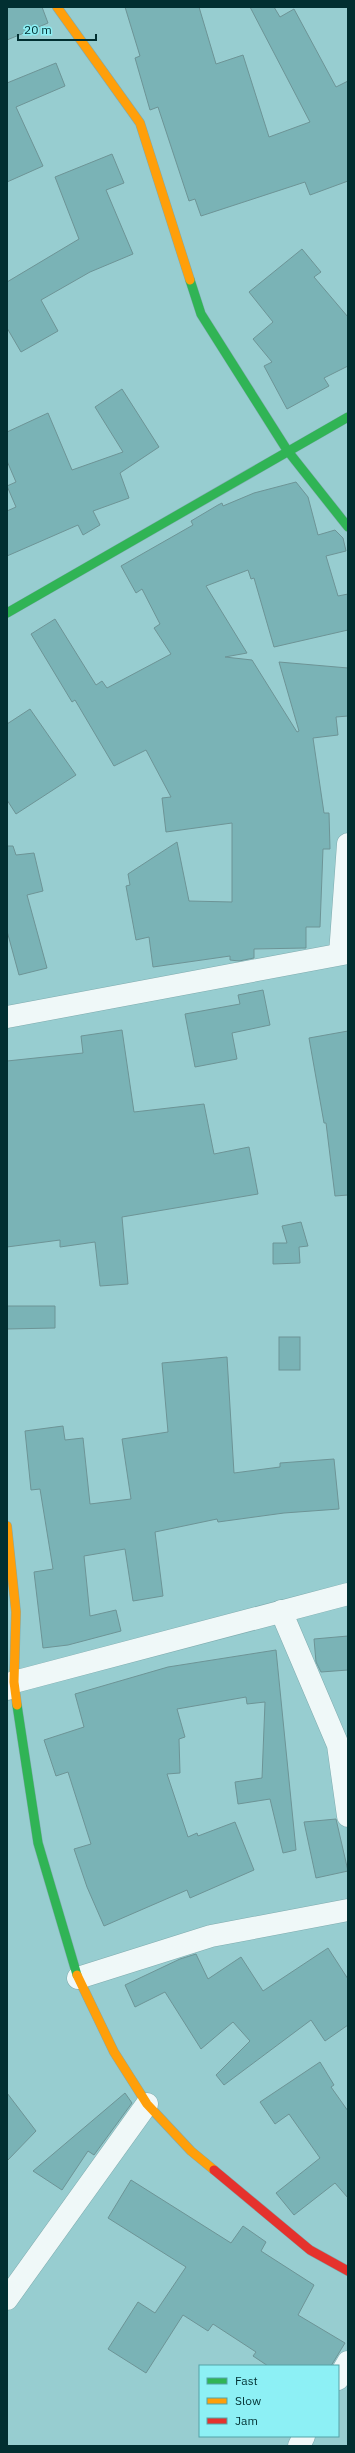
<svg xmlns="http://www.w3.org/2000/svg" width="355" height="2453" font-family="'IBM Plex Sans',sans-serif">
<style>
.building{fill:#7ab3b6;stroke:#6d9496}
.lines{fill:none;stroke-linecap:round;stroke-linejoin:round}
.street-casing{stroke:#7fabae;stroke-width:23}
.fast-casing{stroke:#7fabae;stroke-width:10}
.slow-casing{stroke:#7fabae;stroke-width:10}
.jam-casing{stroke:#7fabae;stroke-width:10}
.street{stroke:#eff8f8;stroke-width:22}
.fast{stroke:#30b455;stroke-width:9}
.slow{stroke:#ff9f0a;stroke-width:9}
.jam{stroke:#e5322d;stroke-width:9}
</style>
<rect width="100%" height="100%" fill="#97cdd0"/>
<g class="building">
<polygon points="7,7 42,7 48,23 7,40"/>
<polygon points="125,7 199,7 216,64 243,55 269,137 310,122 250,7 274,7 280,17 294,9 336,87 348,81 348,181 310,195 305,182 201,216 195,199 189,201 158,107 150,110 135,58 140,56"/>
<polygon points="56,63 65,86 16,107 43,166 7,182 7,83"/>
<polygon points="112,154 124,183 106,190 133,254 90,272 41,300 58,331 21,352 7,328 7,282 79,239 55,177"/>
<polygon points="302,249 321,272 314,277 348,317 348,366 324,378 329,386 287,409 264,366 272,362 253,339 273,322 249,292"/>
<polygon points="122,389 159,447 120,473 129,498 93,511 100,525 83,535 78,525 7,556 7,511 16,507 7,486 16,482 7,461 7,432 48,413 72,470 123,452 95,407"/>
<polygon points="296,482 308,497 318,535 335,530 343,538 346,551 326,556 338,596 348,594 348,630 274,647 254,578 251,579 248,570 206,586 247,653 225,657 252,660 297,732 299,731 279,662 348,668 348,716 336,717 338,735 313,738 324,813 329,813 330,849 323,849 320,927 306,927 306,948 254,949 254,958 239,961 230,960 230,956 153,967 149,937 136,940 126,886 130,885 128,874 177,842 189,901 232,902 232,823 166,832 162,798 171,797 146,750 114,766 75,700 72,702 31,634 55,619 96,685 102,681 107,688 171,654 154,628 160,624 142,589 136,593 121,566 193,525 191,521 218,505 222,503 223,506 254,493"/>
<polygon points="30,709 76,775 16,814 7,800 7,724"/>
<polygon points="7,846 13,846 16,855 34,853 43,891 27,895 47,968 19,975 7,931"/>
<polygon points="263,990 270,1025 232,1033 237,1059 195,1067 185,1014 240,1004 238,995"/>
<polygon points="122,1030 134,1112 204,1104 214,1154 249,1147 258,1194 122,1217 128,1284 100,1286 95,1242 60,1247 60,1240 7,1247 7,1061 83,1053 81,1036"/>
<polygon points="348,1031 348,1195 335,1196 326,1123 324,1123 309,1038"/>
<polygon points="301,1222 308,1246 299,1247 300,1263 273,1264 273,1243 287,1243 282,1226"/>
<polygon points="7,1306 55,1306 55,1328 7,1329"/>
<rect x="279" y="1337" width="21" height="33"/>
<polygon points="227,1357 234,1473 280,1467 280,1463 334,1459 339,1509 284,1513 218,1522 217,1519 155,1532 163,1596 133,1601 125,1549 84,1556 90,1616 116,1610 121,1631 68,1645 43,1648 34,1572 53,1569 40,1489 31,1490 25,1431 63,1426 65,1440 83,1438 90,1504 131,1499 122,1439 168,1432 162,1363"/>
<polygon points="348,1636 348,1670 321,1672 316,1662 314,1639"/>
<polygon points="276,1650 296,1850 283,1853 270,1799 238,1804 235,1782 262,1778 265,1702 247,1704 246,1697 177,1709 185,1737 179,1739 180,1773 167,1774 188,1837 197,1833 198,1836 235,1822 254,1870 190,1898 187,1890 104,1926 87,1887 74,1849 91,1844 68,1772 56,1776 44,1740 84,1727 75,1694 168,1667"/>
<polygon points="336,1819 348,1871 316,1878 304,1822"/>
<polygon points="328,1948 348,1979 348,2025 325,2041 311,2020 224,2085 216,2075 250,2041 233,2022 201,2049 165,1992 135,2007 125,1985 180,1959 196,1954 208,1979 241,1957 263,1991"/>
<polygon points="320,2062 334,2085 331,2087 348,2111 348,2198 335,2183 294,2215 276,2193 320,2158 289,2114 275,2124 260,2102"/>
<polygon points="7,2093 36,2131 7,2161"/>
<polygon points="125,2093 132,2103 94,2155 88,2151 62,2190 33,2171"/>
<polygon points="131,2180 231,2243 243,2226 266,2242 261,2251 314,2285 298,2315 345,2343 331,2366 268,2366 253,2356 256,2352 213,2324 208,2331 183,2315 146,2373 108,2349 138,2302 155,2313 186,2267 108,2218"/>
</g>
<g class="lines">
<g class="street-casing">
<g id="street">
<polyline points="340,954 348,844"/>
<polyline points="7,1017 348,953"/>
<polyline points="281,1611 338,1745 348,1816"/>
<polyline points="7,1689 14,1682 348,1594"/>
<polyline points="78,1978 211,1936 348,1910"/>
<polyline points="7,2299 147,2104"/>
<polyline points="338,2379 348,2362"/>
<polyline points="299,2446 304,2436"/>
</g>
</g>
<g class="fast-casing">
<g id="fast">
<polyline points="190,280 201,314 287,450 348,527"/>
<polyline points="7,613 348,417"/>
<polyline points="17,1705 38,1843 77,1975"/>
</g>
</g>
<g class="slow-casing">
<g id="slow">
<polyline points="57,7 140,123 190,280"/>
<polyline points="7,1526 16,1612 14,1682 17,1705"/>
<polyline points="77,1975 114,2052 147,2104 191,2151 214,2170"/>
</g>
</g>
<g class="jam-casing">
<polyline id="jam" points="214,2170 310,2250 348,2271"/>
</g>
<use href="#street" class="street"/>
<use href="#fast" class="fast"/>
<use href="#slow" class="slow"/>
<use href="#jam" class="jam"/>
</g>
<rect width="355" height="2453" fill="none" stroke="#012f31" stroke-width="16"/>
<rect x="199" y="2365" width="140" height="72" fill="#8df0f5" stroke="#55a3a7"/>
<rect x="207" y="2378" width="20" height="6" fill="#30b455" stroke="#55a3a7"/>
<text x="235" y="2385" font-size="12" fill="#012f31">Fast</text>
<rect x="207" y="2398" width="20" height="6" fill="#ff9f0a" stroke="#55a3a7"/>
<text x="235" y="2405" font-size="12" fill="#012f31">Slow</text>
<rect x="207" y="2418" width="20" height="6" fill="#e5322d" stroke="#55a3a7"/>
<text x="235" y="2425" font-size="12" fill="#012f31">Jam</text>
<path d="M18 34v6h78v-6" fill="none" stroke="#012f31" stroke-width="2"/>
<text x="24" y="34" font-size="12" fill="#012f31" stroke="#8df0f5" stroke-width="3" paint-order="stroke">20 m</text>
</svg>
